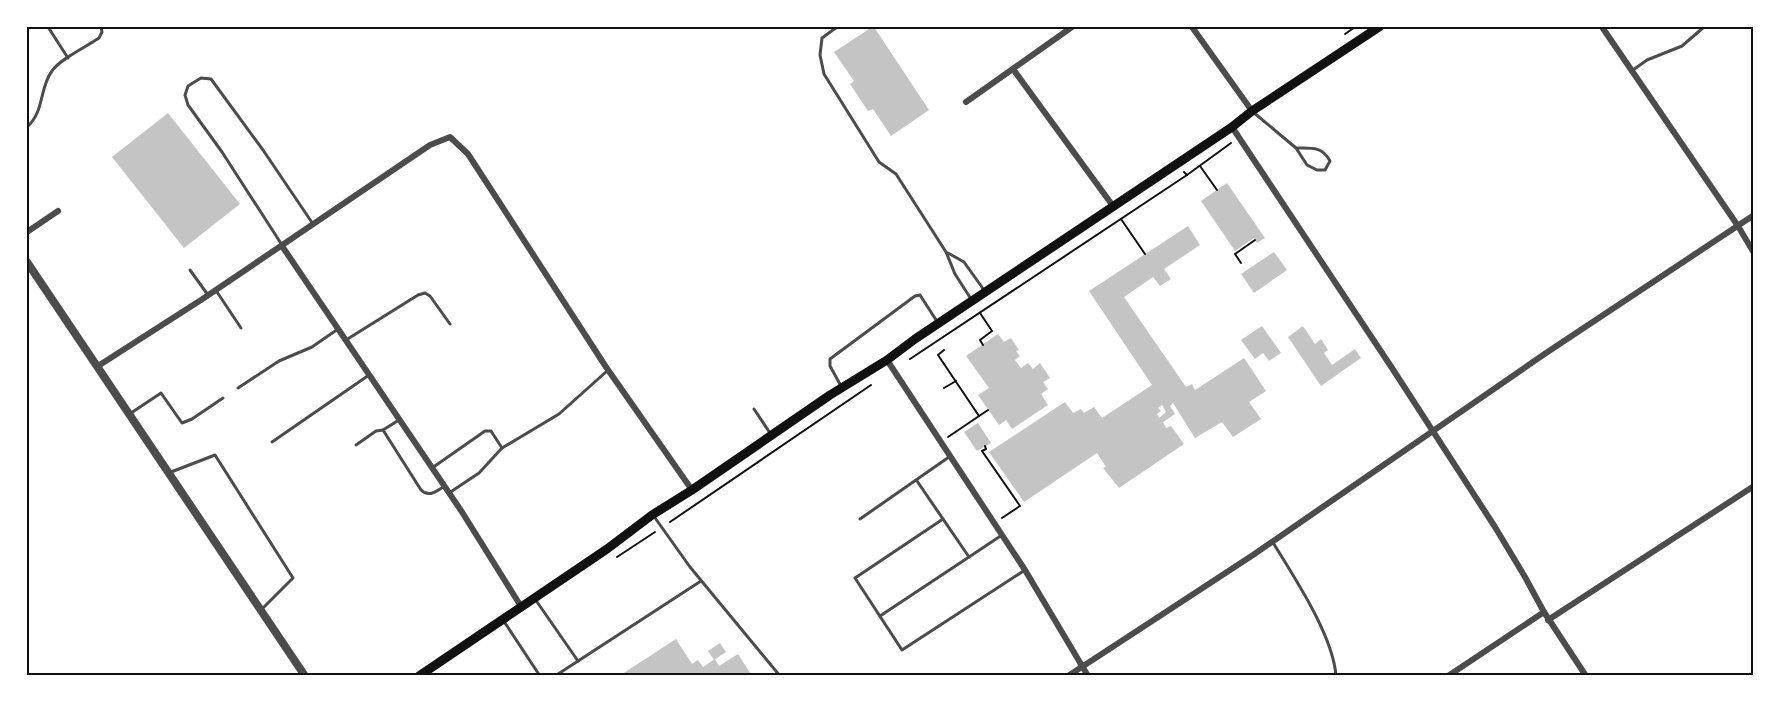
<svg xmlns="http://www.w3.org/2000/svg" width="1781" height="703" font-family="Georgia,serif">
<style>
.building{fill:#c4c4c4;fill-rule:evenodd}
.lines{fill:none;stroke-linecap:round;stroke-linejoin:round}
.path{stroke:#111;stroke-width:2}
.service{stroke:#4c4c4c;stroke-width:3}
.minor{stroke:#4c4c4c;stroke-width:6}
.tertiary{stroke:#4c4c4c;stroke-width:8}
.secondary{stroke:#111;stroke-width:9}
.neatline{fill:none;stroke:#111;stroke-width:2}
</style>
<rect width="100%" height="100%" fill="#fff"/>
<g class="building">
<polygon points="872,27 874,27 929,110 891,136 873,109 868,111 850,84 854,81 834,52"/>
<polygon points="168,113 240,204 184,248 112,157"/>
<polygon points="1227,183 1265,238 1257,243 1254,238 1235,251 1201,201"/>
<path d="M1188 226 1200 245 1164 269 1171 279 1160 286 1153 277 1124 297 1186 387 1192 384 1195 390 1244 358 1266 391 1249 402 1261 419 1233 437 1222 422 1195 438 1173 403 1170 406 1175 414 1163 422 1166 428 1171 426 1184 444 1119 488 1103 468 1106 467 1097 453 1024 502 989 452 1065 402 1073 413 1081 409 1084 413 1094 407 1102 418 1152 385 1089 291ZM1162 405 1166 412 1159 418 1157 414 1161 411 1158 408Z"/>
<polygon points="1274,252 1287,270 1254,293 1241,274"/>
<polygon points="1262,326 1281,353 1269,361 1263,353 1255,359 1241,340"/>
<polygon points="1303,326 1315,344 1321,339 1328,350 1324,353 1332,365 1355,349 1361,358 1321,386 1288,337"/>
<polygon points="998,334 1004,342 1011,338 1019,350 1016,351 1020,356 1015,360 1021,368 1028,363 1033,369 1040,363 1050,378 1043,382 1048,389 1041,394 1048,405 1012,429 1006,420 999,425 978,395 989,388 966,356"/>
<polygon points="978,423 991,443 977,451 964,432"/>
<polygon points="676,639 692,664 698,660 703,667 715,659 719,666 738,654 752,676 619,676"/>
<polygon points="720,643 726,652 714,660 708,651"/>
</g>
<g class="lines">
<g class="path">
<polyline points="1345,34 1355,27"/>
<polyline points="1200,166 1217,190"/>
<polyline points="1187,175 1231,143"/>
<polyline points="1121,219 1145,254"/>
<polyline points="1241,263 1235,254 1255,240"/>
<polyline points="980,313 992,331 980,340 983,345"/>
<polyline points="944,350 938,355 979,416"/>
<polyline points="910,359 1187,175 1184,172"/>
<polyline points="944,388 956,381"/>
<polyline points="948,437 988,410"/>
<polyline points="985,446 986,449 982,451 1020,506 1002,518"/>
<polyline points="670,522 871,385"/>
<polyline points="617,557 655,532"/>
</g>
<g class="service">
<polyline points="48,27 68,58"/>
<polyline points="837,27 822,38 820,55 824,74 879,162 896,174 946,252 955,274 971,299"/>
<polyline points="1633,70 1647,60 1682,46 1704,27"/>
<path d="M1253 112 1296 148 1307 165 1317 170H1325L1330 161C1322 146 1311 148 1296 148"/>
<path d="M27 127C45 111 39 88 52 71 60 59 86 47 99 38L102 32 101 27"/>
<polyline points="282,245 222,152 188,105 185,95 188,86 201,78 211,79 263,150 313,224"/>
<polyline points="948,253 964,262 984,290"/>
<polyline points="190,270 208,295"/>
<polyline points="217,292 241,328"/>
<polyline points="346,340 418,295 425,293 430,296 450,324"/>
<polyline points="841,386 830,366 830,359 915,296 920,295 938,323"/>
<polyline points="238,388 279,361 312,347 338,329"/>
<polyline points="754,409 770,433"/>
<polyline points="131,413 161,393 182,423 192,419 223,398"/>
<path d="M399 420 383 430 421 490C429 498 436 491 445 486"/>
<polyline points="272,442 369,375"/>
<polyline points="356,445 376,431 383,430"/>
<polyline points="432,468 485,431 491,431 502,448"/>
<polyline points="171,472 215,455 293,578 262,609"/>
<polyline points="449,493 479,473 502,448 559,414 607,371"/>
<polyline points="653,515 690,567 780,676"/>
<polyline points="860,519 949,457"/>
<polyline points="943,519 855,578 902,650 1025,570"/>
<path d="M1272 541C1294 577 1333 635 1336 676"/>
<polyline points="969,557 1002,535"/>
<polyline points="535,599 578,661"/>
<polyline points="880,616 969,557 917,481"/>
<polyline points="503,620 540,676"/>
<polyline points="555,676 701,581"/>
</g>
<g class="minor">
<polyline points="1192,27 1252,111"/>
<polyline points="1602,27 1738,226 1754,253"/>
<polyline points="1013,69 1113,206"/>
<polyline points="966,102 1072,27"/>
<polyline points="1232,127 1392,368 1495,527 1525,577 1544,612 1586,676"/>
<polyline points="27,232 58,211"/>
<polyline points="282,246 462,512 522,608"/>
<polyline points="887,360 1025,570 1088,676"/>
<polyline points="98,366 201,300 430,145 450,137 468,154 606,367 692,490"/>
<polyline points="1548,620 1754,486"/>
<polyline points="1068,676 1253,555 1546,353 1754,215"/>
<polyline points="1448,676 1544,612"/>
</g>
<polyline class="tertiary" points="27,262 305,676"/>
<polyline class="secondary" points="419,676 607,549 652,515 692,490 830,395 887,360 915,339 1232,127 1252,111 1379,27"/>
</g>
<rect width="1781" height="703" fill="none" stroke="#ffffff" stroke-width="57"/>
<rect x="28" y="28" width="1724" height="646" class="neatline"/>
</svg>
